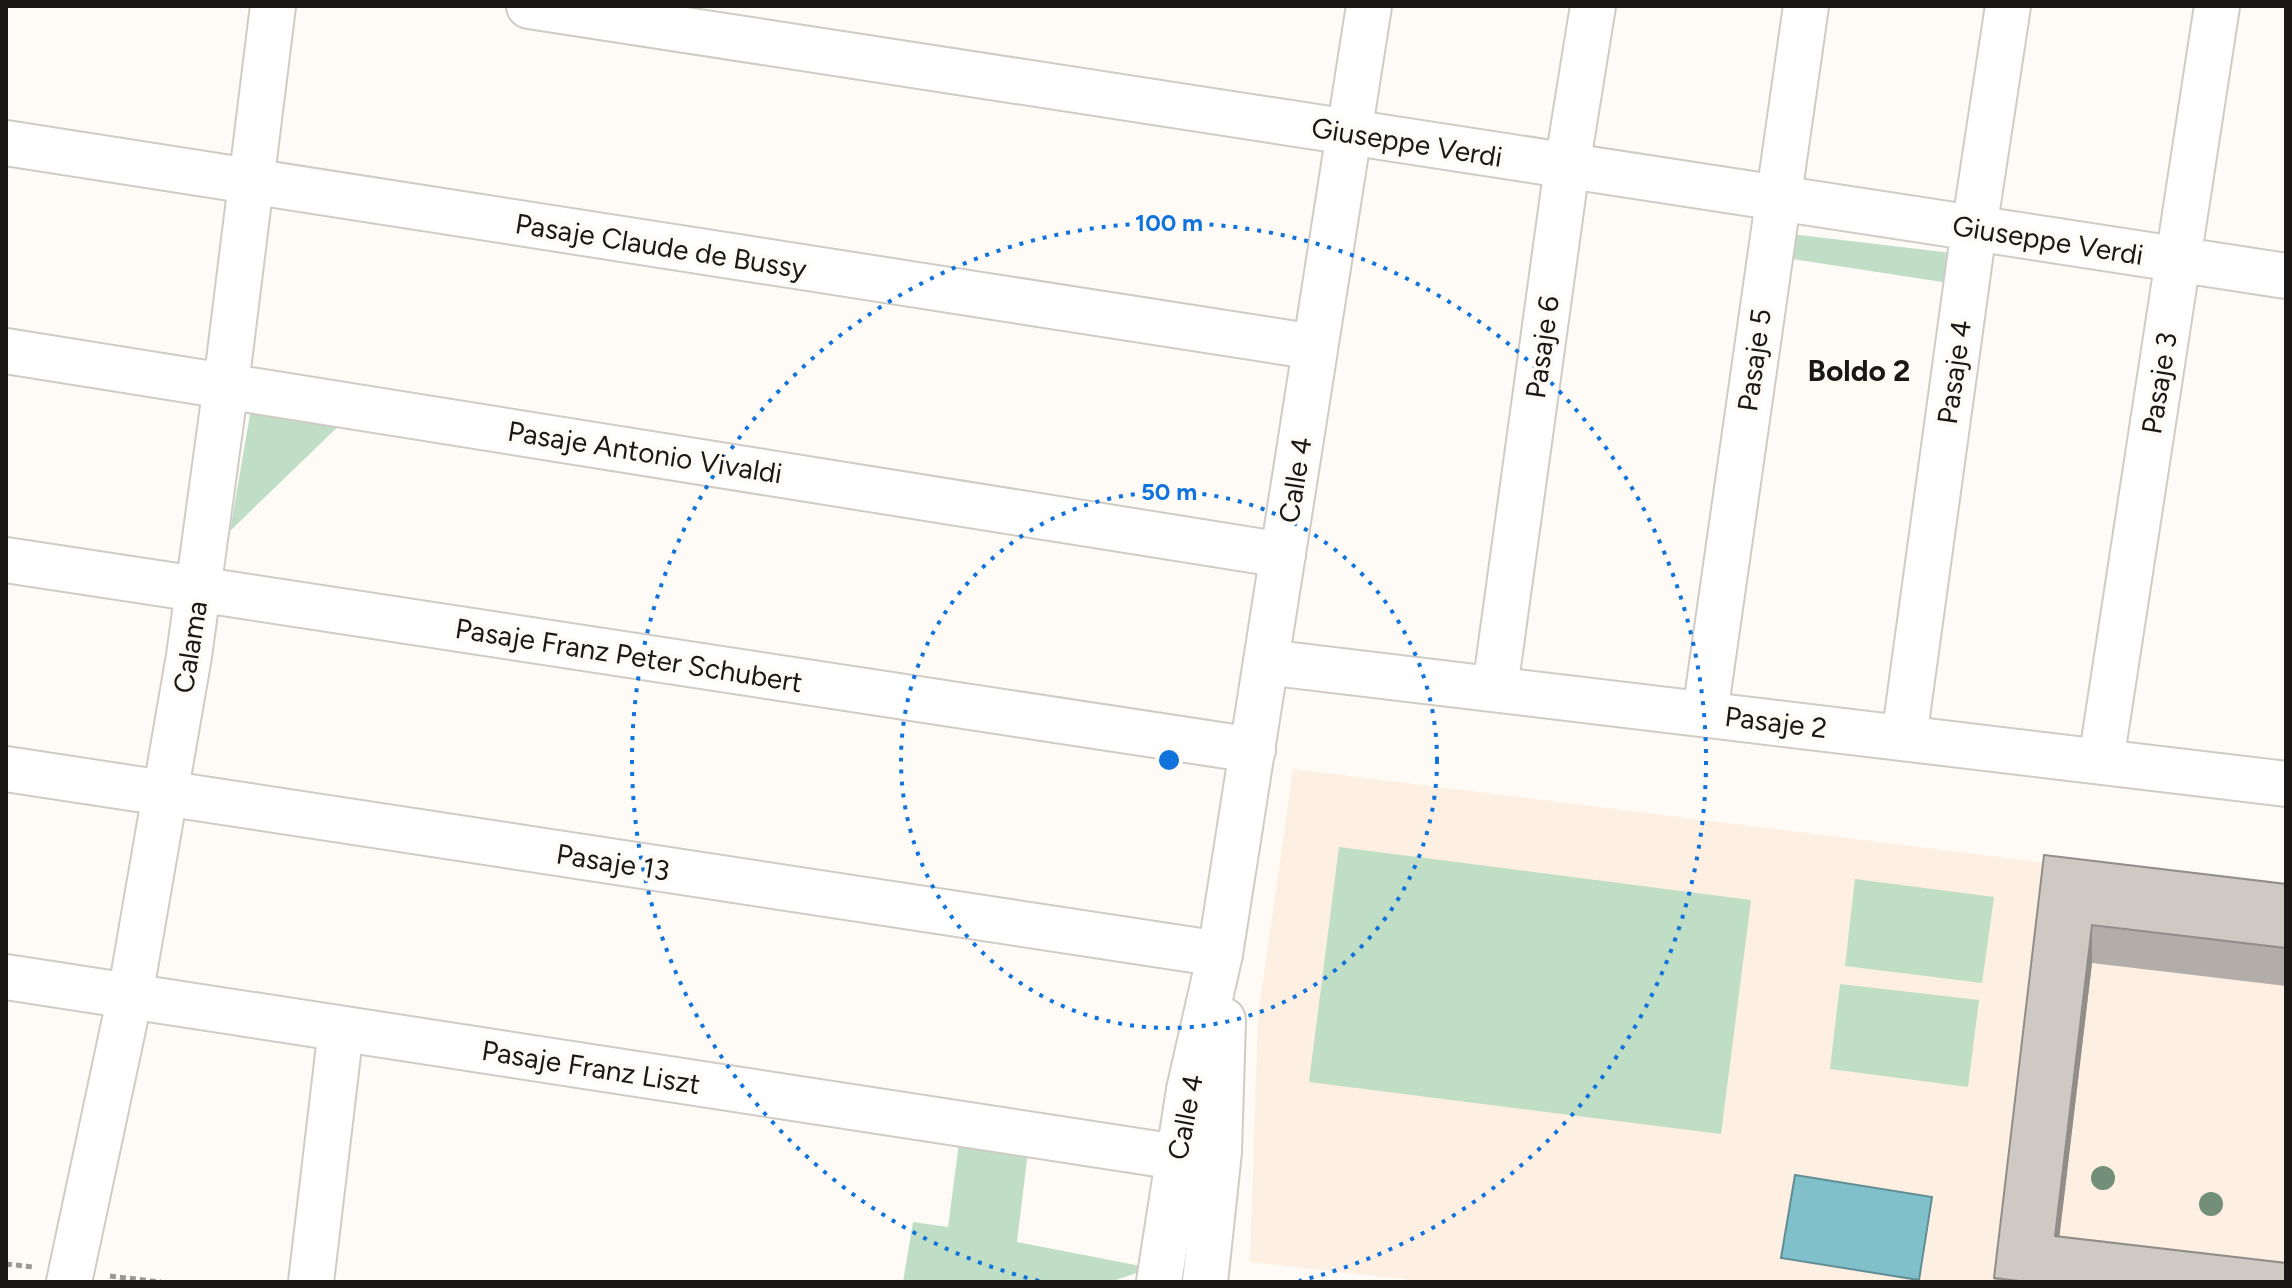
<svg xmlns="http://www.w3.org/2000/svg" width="2292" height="1288" font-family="Figtree,sans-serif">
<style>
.education{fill:#fdefe1}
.green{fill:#c0ddc5}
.water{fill:#80c0cb;stroke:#618e95;stroke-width:2}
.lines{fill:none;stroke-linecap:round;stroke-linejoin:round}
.minor-casing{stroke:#d0cbc5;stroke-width:48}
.path{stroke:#9a9894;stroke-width:5;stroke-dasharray:6 4;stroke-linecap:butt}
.minor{stroke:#fff;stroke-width:44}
.tree{fill:#738e79}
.wall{fill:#b2ada9}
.shaded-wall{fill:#918d89}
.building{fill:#cfc9c4;stroke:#918d89;stroke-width:2}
.ring{fill:none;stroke:#1073db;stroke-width:4;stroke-dasharray:4 8}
.labels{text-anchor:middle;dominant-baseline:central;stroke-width:8;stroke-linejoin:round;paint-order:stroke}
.street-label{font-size:28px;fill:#191816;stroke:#fefbf6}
.neighbourhood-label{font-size:30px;font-weight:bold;fill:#191816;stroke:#fefbf6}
.centre{fill:#1073db;stroke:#fefbf6;stroke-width:4}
.ring-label{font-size:24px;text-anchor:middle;font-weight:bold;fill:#1073db;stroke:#fefbf6;stroke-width:8;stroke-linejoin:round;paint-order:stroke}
</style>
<rect width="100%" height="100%" fill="#fefbf6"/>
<polygon class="education" points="1293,769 2286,893 2286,1282 1430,1282 1250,1262 1258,1016"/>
<g class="green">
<polygon points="1791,234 1952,253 1949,283 1786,258"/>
<polygon points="253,397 350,415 230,531"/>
<polygon points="1339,847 1751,900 1721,1134 1309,1082"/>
<polygon points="1855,879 1994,897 1982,983 1845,966"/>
<polygon points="1840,984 1979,1000 1968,1087 1830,1069"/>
<polygon points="959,1143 1028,1151 1017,1242 1151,1268 1110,1282 903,1282 913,1222 948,1227"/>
</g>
<polygon class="water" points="1795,1175 1932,1197 1919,1280 1781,1258"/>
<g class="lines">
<g class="minor-casing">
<g id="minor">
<polyline points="529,6 2286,276"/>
<polyline points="6,143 1315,347"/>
<polyline points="6,351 1283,555"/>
<polyline points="6,560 1253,750"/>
<polyline points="1266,662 2286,784"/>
<polyline points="1495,688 1567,167 1593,6"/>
<polyline points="1705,713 1806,6"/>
<polyline points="1904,738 1974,229 2008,6"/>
<polyline points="2101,761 2217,6"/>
<polyline points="6,769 1220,954"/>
<polyline points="6,977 1177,1157"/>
<polyline points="69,1282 130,996 189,656 226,385 273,6"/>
<polyline points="311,1282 341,1029"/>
<polyline points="1159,1282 1189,1090 1220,954 1369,6"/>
<polyline points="1205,1282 1219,1152 1223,1020"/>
</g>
</g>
<g class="path">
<polyline points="6,1264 33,1267"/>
<polyline points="110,1276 161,1282"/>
</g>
<use href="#minor" class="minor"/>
</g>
<g class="tree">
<circle cx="2103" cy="1178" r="12"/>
<circle cx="2211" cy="1204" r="12"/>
</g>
<polygon class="wall" points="2044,855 2286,884 2286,986 2092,963 2059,1237 2286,1282 1994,1282"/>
<polygon class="shaded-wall" points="2092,925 2092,963 2055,1274 2055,1236"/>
<polygon class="building" points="2044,855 2286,884 2286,948 2092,925 2055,1236 2286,1263 2286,1282 2027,1282 1994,1278"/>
<g class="ring">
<circle cx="1169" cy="760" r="268"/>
<path d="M1039 1281A537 537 0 1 1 1299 1281"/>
</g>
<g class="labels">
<g class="street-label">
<text transform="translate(1407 142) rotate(9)">Giuseppe Verdi</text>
<text transform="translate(2048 240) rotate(9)">Giuseppe Verdi</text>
<text transform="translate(661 246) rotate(9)">Pasaje Claude de Bussy</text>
<text transform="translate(1542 347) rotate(-82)">Pasaje 6</text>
<text transform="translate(1754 360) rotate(-82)">Pasaje 5</text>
<text transform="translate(1954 372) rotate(-82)">Pasaje 4</text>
<text transform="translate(2159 383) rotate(-81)">Pasaje 3</text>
<text transform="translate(645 452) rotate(9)">Pasaje Antonio Vivaldi</text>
<text transform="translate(1295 480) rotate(-81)">Calle 4</text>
<text transform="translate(190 647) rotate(-81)">Calama</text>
<text transform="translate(629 655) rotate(9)">Pasaje Franz Peter Schubert</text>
<text transform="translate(1776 722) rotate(7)">Pasaje 2</text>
<text transform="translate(613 862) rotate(9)">Pasaje 13</text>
<text transform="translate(591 1067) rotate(9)">Pasaje Franz Liszt</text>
<text transform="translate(1185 1117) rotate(-79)">Calle 4</text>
</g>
<g class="neighbourhood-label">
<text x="1859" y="370">Boldo 2</text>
</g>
</g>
<circle cx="1169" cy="760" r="12" class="centre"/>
<g class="ring-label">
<text x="1169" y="231">100 m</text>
<text x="1169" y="500">50 m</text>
</g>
<rect width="2292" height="1288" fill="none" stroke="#191816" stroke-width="16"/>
</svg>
